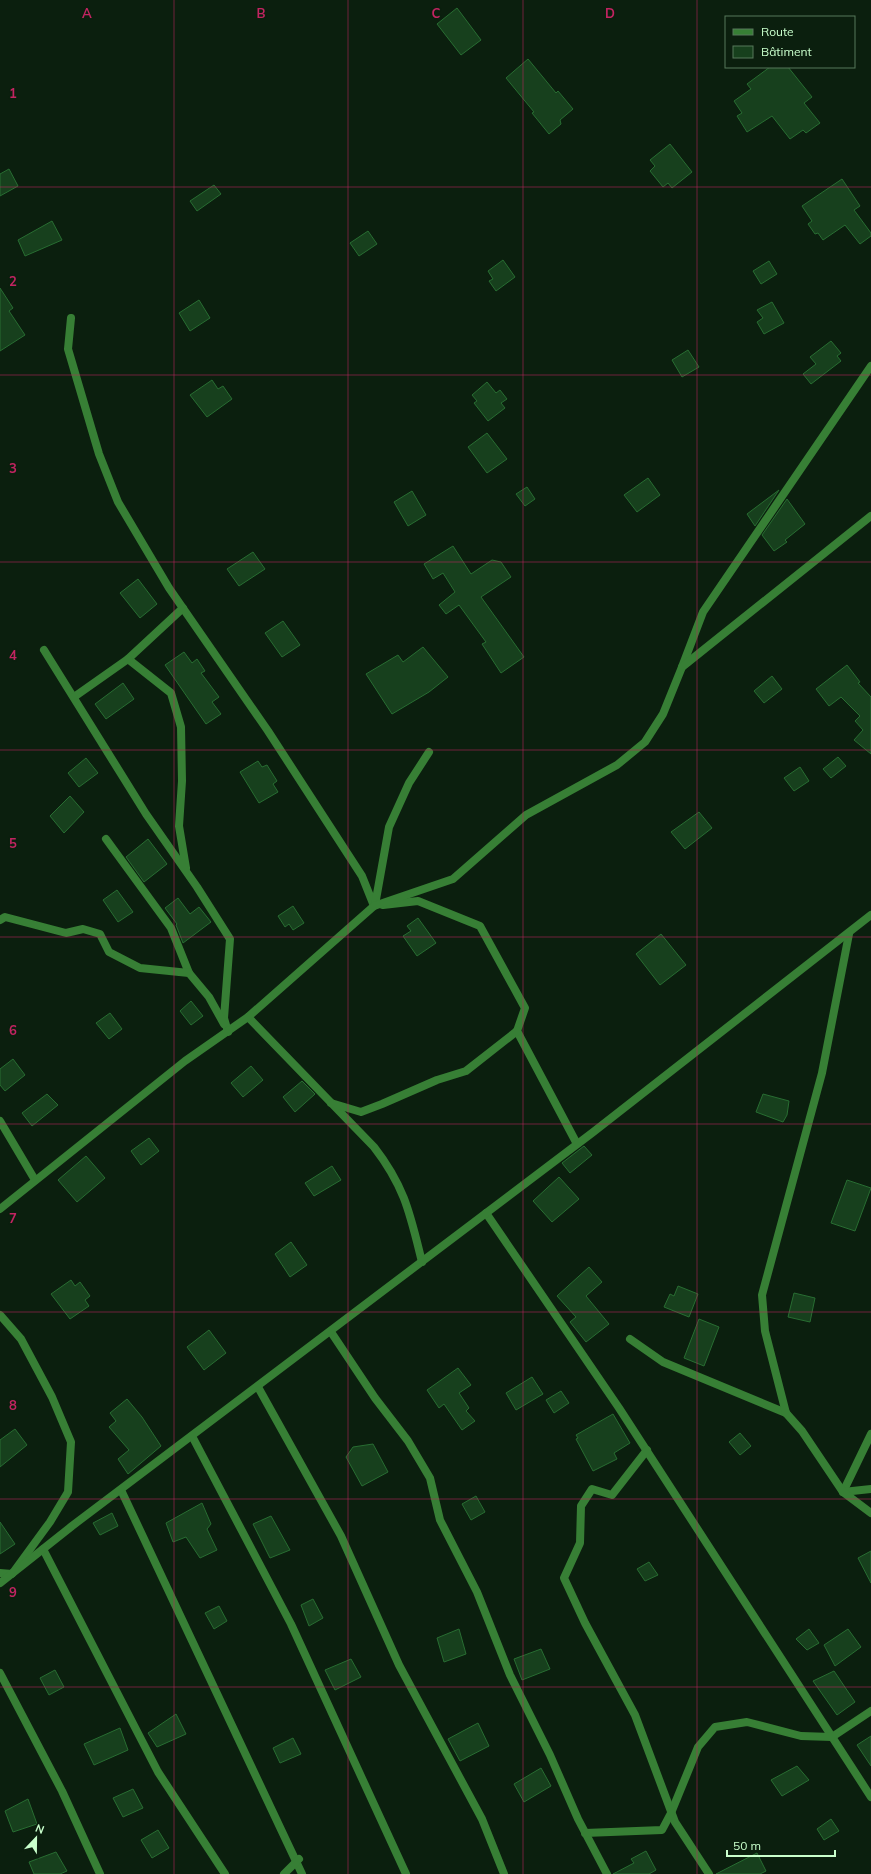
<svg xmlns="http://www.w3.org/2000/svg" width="871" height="1874" font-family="Mulish,sans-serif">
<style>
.building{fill:#17401d;stroke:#286d32}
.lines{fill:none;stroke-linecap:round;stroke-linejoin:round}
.lane{stroke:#377f35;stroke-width:8}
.street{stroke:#377f35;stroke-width:8}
.grid{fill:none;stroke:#c22461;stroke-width:1;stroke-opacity:0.55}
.grid-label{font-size:13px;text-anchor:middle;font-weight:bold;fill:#c22461;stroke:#0b1f0e;stroke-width:3;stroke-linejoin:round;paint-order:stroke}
</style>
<rect width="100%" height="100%" fill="#0b1f0e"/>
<g class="building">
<polygon points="457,8 481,40 461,55 437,24"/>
<polygon points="528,59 556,93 558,91 573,109 560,120 561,124 549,134 532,113 534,112 506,78"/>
<polygon points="770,67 788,67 812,97 804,103 820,123 806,133 803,130 790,139 772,116 747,132 737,116 742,113 734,101 751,89 747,84"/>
<polygon points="670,144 692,172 672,188 668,183 663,187 650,171 655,166 650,160"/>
<polygon points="9,169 18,186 0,196 0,174"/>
<polygon points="842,179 860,206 854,210 871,233 871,236 860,244 845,225 823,240 818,233 815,234 808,224 812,221 802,206"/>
<polygon points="214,185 221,194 197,211 190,201"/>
<polygon points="52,221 62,240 25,256 18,240"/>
<polygon points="368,231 377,244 359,256 350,243"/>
<polygon points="503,260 515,277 496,291 489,281 493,279 488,271"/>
<polygon points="769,261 777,274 761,284 753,271"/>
<polygon points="0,288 13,308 9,311 25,335 0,351"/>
<polygon points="199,300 210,318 190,331 179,313"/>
<polygon points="772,302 784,323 764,334 757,322 763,318 757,310"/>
<polygon points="831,341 841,353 837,356 841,361 811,384 803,374 816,364 810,357"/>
<polygon points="688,350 699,367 682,377 672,360"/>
<polygon points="212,380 218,389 223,386 232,399 207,417 190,395"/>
<polygon points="487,382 496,393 500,390 507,399 501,403 505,408 488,421 474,403 477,401 472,395"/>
<polygon points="487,433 507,459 487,473 468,447"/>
<polygon points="648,478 660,495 637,512 624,495"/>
<polygon points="527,487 535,499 525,506 516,494"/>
<polygon points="779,490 755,526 747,514"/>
<polygon points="412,491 426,515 408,526 394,502"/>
<polygon points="787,499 805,524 785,540 787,542 774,551 762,535"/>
<polygon points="453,546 471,574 492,560 501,562 511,577 481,597 524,657 501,673 482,644 486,642 459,605 446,614 439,605 455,592 443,573 433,579 424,564"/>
<polygon points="253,552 265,569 239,586 227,569"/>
<polygon points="138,579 157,604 140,618 120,593"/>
<polygon points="283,621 300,645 282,657 265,633"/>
<polygon points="423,647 448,677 429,692 392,714 366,674 398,655 403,662"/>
<polygon points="184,652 192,663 197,659 205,671 201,673 219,697 212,702 221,714 206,724 165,665"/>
<polygon points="847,665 860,682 858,683 871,697 871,754 854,740 863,730 855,721 860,716 841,697 829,706 816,689"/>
<polygon points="772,676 782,689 764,703 754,691"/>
<polygon points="123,683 134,699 106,719 95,704"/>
<polygon points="838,757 846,766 831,778 823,769"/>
<polygon points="86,758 98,773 79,787 68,773"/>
<polygon points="258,761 262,767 267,765 277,781 273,784 278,792 259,803 240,772"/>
<polygon points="800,767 809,781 794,791 784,778"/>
<polygon points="70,796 84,812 64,833 50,816"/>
<polygon points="699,812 712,828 685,849 671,832"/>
<polygon points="148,839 167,864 144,882 126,857"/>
<polygon points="117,890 133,912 118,922 103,900"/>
<polygon points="178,898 190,914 199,907 211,922 183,943 176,925 177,924 165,908"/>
<polygon points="293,906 304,923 293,930 289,924 285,927 278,916"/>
<polygon points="418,918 436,943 417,956 403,936 411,931 407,926"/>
<polygon points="661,934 686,965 660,985 636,954"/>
<polygon points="191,1001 203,1016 191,1025 180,1011"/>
<polygon points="110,1013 122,1029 109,1039 96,1023"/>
<polygon points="13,1059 25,1075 5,1091 0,1085 0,1069"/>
<polygon points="251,1066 263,1080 243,1097 231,1083"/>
<polygon points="302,1081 315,1094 295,1112 283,1097"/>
<polygon points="47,1094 58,1105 32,1126 22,1113"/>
<polygon points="763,1094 789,1101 787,1115 783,1122 756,1112"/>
<polygon points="149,1138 159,1151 141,1165 131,1151"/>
<polygon points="584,1146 592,1155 570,1173 562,1163"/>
<polygon points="86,1156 105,1178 77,1202 58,1180"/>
<polygon points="332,1166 341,1180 314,1196 305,1183"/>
<polygon points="559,1177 579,1199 552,1222 533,1201"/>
<polygon points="847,1180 871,1188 855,1231 831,1223"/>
<polygon points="291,1242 307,1265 290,1277 275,1254"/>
<polygon points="589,1267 602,1282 586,1296 609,1324 586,1342 570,1322 576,1317 557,1296"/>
<polygon points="71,1280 75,1286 80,1282 90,1296 85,1300 89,1306 70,1319 51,1294"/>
<polygon points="678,1286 698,1294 689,1317 664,1307 670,1294 674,1296"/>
<polygon points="794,1293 815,1298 810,1322 788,1317"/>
<polygon points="699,1319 719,1327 704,1366 684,1358"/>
<polygon points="209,1330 226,1353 204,1370 187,1347"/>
<polygon points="458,1368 471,1385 459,1393 469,1408 466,1411 475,1421 462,1430 444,1404 439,1408 427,1390"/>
<polygon points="532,1377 543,1394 516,1410 506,1393"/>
<polygon points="561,1391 569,1403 554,1413 546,1400"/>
<polygon points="127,1399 142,1417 161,1446 128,1474 118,1459 129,1450 109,1427 116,1421 110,1413"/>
<polygon points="613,1414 630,1443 614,1453 617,1459 593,1471 576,1439 578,1438 576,1435"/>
<polygon points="15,1429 27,1445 0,1467 0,1440"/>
<polygon points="740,1433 751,1446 740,1455 729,1442"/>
<polygon points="373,1444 388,1472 362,1486 346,1457 353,1447"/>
<polygon points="476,1496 485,1512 471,1520 462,1504"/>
<polygon points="202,1503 211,1524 207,1529 217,1550 200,1558 186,1537 173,1542 166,1523"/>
<polygon points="112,1513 118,1526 100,1535 93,1523"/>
<polygon points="271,1516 290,1550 270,1558 253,1524"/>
<polygon points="0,1522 15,1544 0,1554"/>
<polygon points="871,1551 871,1583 858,1558"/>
<polygon points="649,1562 658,1575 645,1581 637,1569"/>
<polygon points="313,1599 323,1618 309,1626 301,1605"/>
<polygon points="219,1606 227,1621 214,1629 205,1613"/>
<polygon points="459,1629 466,1654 444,1662 437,1638"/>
<polygon points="809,1629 819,1643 807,1650 796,1639"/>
<polygon points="848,1629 861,1647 835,1666 824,1645"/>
<polygon points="541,1649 550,1669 522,1680 514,1659"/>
<polygon points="351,1659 361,1677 335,1690 325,1670"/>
<polygon points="55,1670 64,1687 49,1695 40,1678"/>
<polygon points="834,1671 855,1702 837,1715 813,1681"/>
<polygon points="176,1714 186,1734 157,1747 148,1733"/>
<polygon points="478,1723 489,1746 460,1761 448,1739"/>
<polygon points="120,1728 128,1750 94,1765 84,1744"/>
<polygon points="871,1736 871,1766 857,1745"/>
<polygon points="293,1738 301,1754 280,1763 273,1748"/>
<polygon points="797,1766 809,1780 782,1796 771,1780"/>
<polygon points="541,1768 551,1786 524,1802 514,1784"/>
<polygon points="133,1789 143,1808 123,1817 113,1798"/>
<polygon points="28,1799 37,1824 13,1832 5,1811"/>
<polygon points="831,1819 839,1831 824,1840 817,1829"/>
<polygon points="158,1830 169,1848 152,1858 141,1840"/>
<polygon points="646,1851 656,1870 649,1874 613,1874 634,1863 631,1859"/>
<polygon points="56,1852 67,1871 60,1874 34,1874 29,1862"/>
<polygon points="757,1853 766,1871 760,1874 716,1874"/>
</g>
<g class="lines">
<g class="lane">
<polyline points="71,318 68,349 99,454 118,502 169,588 268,731 362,876 374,906"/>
<polyline points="183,608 128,659 171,693 181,727 182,781 179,826 186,868"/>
<polyline points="44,650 146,814 197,887 230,939 224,1018 228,1032"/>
<polyline points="682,667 703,612 871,366"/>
<polyline points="74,697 128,659"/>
<polyline points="106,839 171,928 189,973"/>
<polyline points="375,905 389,827 409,783 429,752"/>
<polyline points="383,905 418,901 480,926 525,1008 517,1031 577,1144"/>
<polyline points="0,920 5,917 66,933 83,929 100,934 109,952 140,968 189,973 209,997 224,1024"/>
<path d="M248 1017 374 1147C405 1187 410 1214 422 1262"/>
<polyline points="331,1103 361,1112 382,1104 437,1080 466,1071 517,1031"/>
<polyline points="0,1121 35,1180"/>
<polyline points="0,1315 21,1339 52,1397 71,1442 68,1492 50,1522 12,1574 0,1573"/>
<polyline points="630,1339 663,1362 786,1413"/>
<polyline points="843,1492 871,1434"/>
<polyline points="843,1492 871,1489"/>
</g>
<g class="street">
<polyline points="849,934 822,1073 762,1295 765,1331 786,1413 802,1431 843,1492 871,1513"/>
<polyline points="0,1209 185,1061 248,1017 374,906 453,879 526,815 617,765 645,742 663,714 682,667 871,516"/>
<polyline points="486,1213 619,1408 871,1797"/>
<polyline points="331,1332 375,1398 408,1441 430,1478 440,1520 477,1592 510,1675 550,1755 578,1819 607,1874"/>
<polyline points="258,1387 341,1536 399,1665 482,1819 504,1874"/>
<polyline points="192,1436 291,1624 406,1874"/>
<polyline points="647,1450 612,1495 592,1489 581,1506 580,1543 564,1578 585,1623 635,1715 675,1822 709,1874"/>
<polyline points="121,1490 302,1874"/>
<polyline points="43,1549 158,1772 225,1874"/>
<polyline points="0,1583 72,1526 592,1133 871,915"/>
<polyline points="0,1673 62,1791 100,1874"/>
<polyline points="585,1833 662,1830 671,1813 698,1747 715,1727 747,1722 801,1736 832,1737 871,1711"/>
<polyline points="284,1874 299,1859"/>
</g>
</g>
<path class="grid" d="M174 0V1874M348 0V1874M523 0V1874M697 0V1874M0 187H871M0 375H871M0 562H871M0 750H871M0 937H871M0 1124H871M0 1312H871M0 1499H871M0 1687H871"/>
<g class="grid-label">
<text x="87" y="18">A</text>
<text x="261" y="18">B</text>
<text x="436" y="18">C</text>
<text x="610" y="18">D</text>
<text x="13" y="98">1</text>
<text x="13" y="286">2</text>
<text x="13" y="473">3</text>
<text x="13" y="660">4</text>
<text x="13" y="848">5</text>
<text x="13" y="1035">6</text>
<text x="13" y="1223">7</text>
<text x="13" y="1410">8</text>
<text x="13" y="1597">9</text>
</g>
<rect x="725" y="16" width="130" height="52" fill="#0b1f0e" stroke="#57795a"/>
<rect x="733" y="29" width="20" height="6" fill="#377f35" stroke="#57795a"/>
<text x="761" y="36" font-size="12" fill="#c9ffcc">Route</text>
<rect x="733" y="46" width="20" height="12" fill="#17401d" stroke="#57795a"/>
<text x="761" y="56" font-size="12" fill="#c9ffcc">Bâtiment</text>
<g transform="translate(36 1838) rotate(22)" stroke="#0b1f0e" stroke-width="3" paint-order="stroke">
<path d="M0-3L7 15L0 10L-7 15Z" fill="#c9ffcc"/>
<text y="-6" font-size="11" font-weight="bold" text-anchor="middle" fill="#c9ffcc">N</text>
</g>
<path d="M727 1850v6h108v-6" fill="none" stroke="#c9ffcc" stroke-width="2"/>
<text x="733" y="1850" font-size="12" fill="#c9ffcc" stroke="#0b1f0e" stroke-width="3" paint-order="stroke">50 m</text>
</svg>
